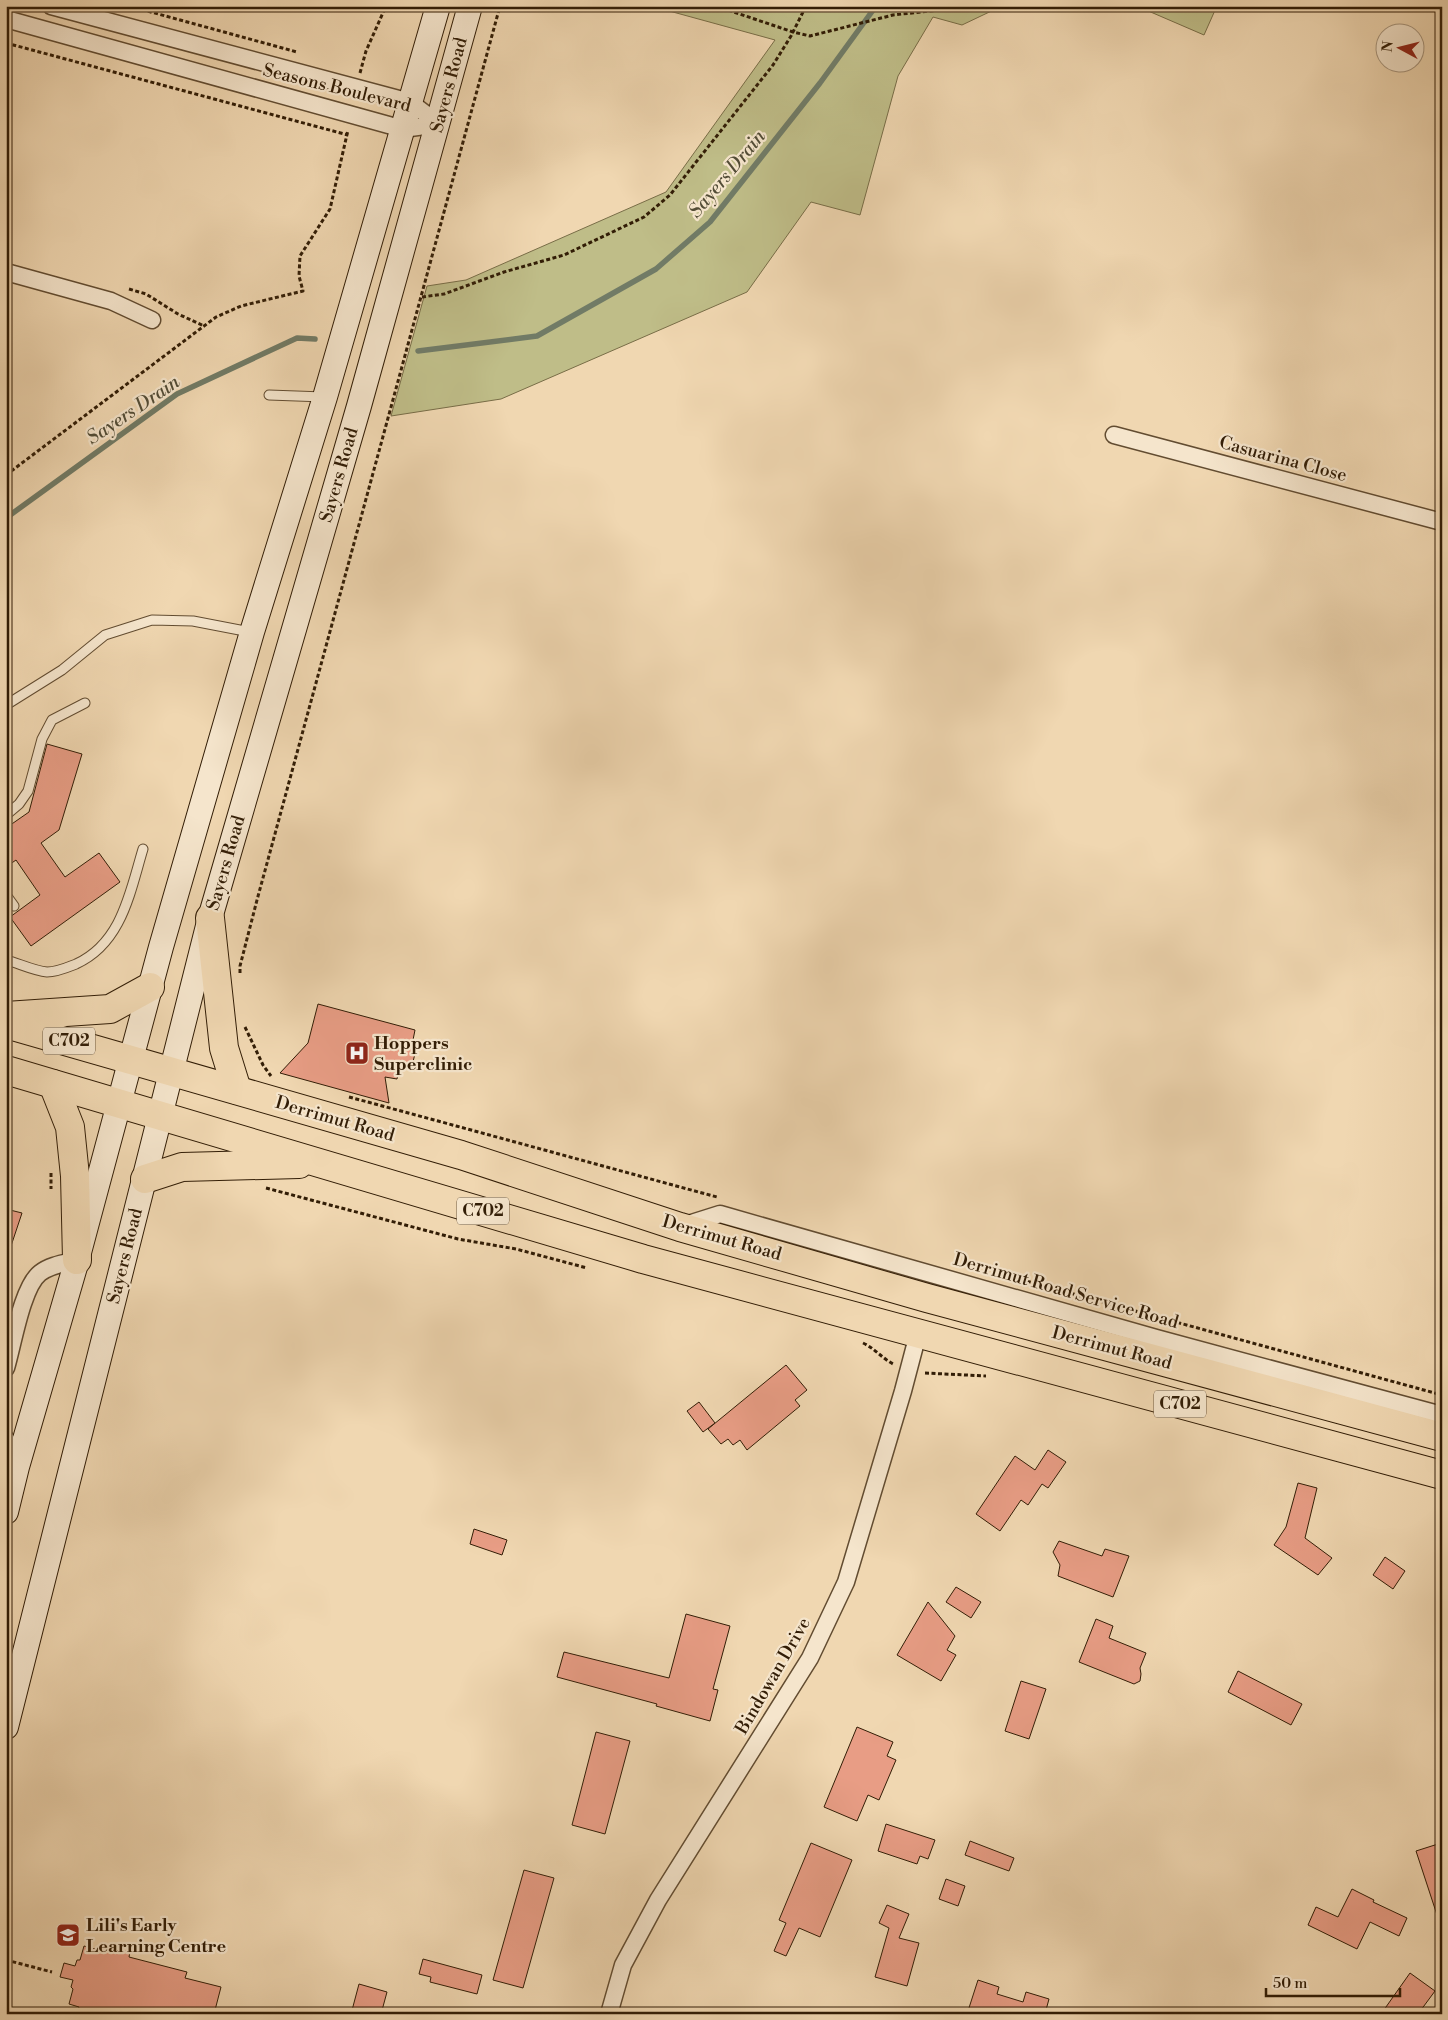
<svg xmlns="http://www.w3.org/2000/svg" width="1448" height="2020" font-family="'Libre Bodoni',serif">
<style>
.green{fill:#bfbd88;stroke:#786d47}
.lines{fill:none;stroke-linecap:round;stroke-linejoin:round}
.stream{stroke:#717b66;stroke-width:5.5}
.building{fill:#e89d85;stroke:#321d06}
.service-casing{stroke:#624c31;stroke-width:11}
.minor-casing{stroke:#624c31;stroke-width:19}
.secondary-casing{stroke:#321d06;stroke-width:26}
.trunk-casing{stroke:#321d06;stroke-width:30}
.path{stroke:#321d06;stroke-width:3;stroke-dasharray:4 2.5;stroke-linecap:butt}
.service{stroke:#f5e5cc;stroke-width:9}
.minor{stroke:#f5e5cc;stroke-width:16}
.secondary{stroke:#f5e5cc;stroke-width:24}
.trunk{stroke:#f0d7b1;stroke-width:28}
.labels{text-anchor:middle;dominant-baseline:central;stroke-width:4.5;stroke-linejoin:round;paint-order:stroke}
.shield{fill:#f5e5cc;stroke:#6c5941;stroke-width:1}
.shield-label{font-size:16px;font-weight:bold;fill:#321d06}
.street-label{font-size:18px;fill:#321d06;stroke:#f5e5cc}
.poi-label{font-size:18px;font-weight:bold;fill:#321d06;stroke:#f5e5cc;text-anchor:start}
.water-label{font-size:19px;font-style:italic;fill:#524c36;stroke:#f5e5cc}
</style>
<rect width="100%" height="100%" fill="#f0d7b1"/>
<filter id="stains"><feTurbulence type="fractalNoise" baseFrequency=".004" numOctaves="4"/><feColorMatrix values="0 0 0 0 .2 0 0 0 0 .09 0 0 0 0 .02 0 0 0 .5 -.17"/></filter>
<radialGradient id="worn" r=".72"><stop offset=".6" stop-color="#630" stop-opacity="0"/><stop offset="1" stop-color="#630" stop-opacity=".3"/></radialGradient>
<g class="green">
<polygon points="651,6 1002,6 962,25 933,17 898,76 860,215 811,202 747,292 501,399 391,416 427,286 466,280 666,192 775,40"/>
<polygon points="1147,6 1212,6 1216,8 1204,35 1146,10"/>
</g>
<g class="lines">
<g class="stream">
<polyline points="418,351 537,336 656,269 710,222 820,83 876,6"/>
<polyline points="6,518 177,394 297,338 315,339"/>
</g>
</g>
<g class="building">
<polygon points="47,744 82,754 59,830 41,843 65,877 99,853 120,882 31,946 10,917 40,895 16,860 6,867 6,828 29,812"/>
<polygon points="318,1004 415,1030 413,1040 418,1041 412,1066 400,1064 397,1079 385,1077 389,1103 280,1073 308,1043"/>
<polygon points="6,1209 22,1213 9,1252 6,1252"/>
<polygon points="786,1365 807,1390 795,1400 800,1406 747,1450 740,1440 733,1445 728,1439 721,1444 708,1429"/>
<polygon points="699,1402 715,1423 703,1432 687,1411"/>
<polygon points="1048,1450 1066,1462 1048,1488 1042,1484 1028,1505 1021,1500 1000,1531 976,1514 1015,1456 1035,1470"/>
<polygon points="1298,1483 1317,1488 1305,1538 1332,1558 1318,1575 1274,1545 1286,1527"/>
<polygon points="474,1529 507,1540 502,1555 470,1544"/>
<polygon points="1059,1541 1102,1556 1105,1549 1129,1556 1113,1597 1058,1576 1060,1565 1053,1552"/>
<polygon points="1385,1557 1405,1571 1393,1589 1373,1575"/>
<polygon points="956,1587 981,1602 971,1618 946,1602"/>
<polygon points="928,1602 955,1636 947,1650 956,1655 941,1681 897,1655"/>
<polygon points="686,1614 730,1626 713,1689 718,1690 710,1721 656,1706 657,1704 557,1677 564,1652 669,1678"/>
<polygon points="1096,1619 1113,1626 1109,1638 1146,1653 1140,1668 1141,1674 1140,1681 1134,1684 1079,1662"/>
<polygon points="1238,1671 1302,1704 1291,1725 1228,1692"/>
<polygon points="1021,1681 1046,1689 1029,1739 1005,1731"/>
<polygon points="857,1727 893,1742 887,1756 896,1760 879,1800 868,1795 857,1821 824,1807"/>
<polygon points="596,1732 630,1741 605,1834 572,1825"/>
<polygon points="886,1824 935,1840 928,1859 920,1856 917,1864 878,1851"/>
<polygon points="970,1841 1014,1858 1009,1871 965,1855"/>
<polygon points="811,1843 852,1860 820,1937 799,1928 786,1956 774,1951 786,1923 779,1920"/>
<polygon points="1438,1844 1442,1854 1442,1921 1439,1921 1416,1851"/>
<polygon points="524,1870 554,1878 523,1988 493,1980"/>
<polygon points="946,1879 965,1886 958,1906 939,1899"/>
<polygon points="1352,1889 1374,1900 1373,1902 1407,1918 1399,1936 1370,1922 1357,1949 1308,1925 1316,1907 1338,1917"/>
<polygon points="887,1905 909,1914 899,1938 919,1943 907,1986 875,1977 889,1928 879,1923"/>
<polygon points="101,1944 130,1952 129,1957 187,1972 185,1978 221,1987 214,2014 77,2014 79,2007 69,2004 73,1989 71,1987 73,1980 60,1977 64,1963 75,1966 77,1960 80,1960 84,1946 99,1950"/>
<polygon points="423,1959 482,1975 477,1994 430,1982 431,1977 419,1974"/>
<polygon points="1410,1973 1435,1991 1418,2014 1381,2014"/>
<polygon points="978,1980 999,1987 997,1994 1023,2002 1026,1992 1049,1999 1046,2010 1049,2011 1049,2014 967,2014"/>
<polygon points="359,1984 387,1992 381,2014 351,2014"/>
</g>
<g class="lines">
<g class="service-casing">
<g id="service">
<polyline points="269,395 324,397"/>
<polyline points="6,705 62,670 105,635 152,620 193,621 250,632"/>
<polyline points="6,815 19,804 28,791 42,739 52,720 85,703"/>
<polyline points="6,895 14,906"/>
<path d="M6 960C18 963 34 971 47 972 57 972 66 968 76 964 122 943 130 892 143 849"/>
</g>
</g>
<g class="minor-casing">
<g id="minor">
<polyline points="51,6 410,102 439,124"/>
<polyline points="6,19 403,129 439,124"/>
<polyline points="6,272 111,301 152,320"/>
<polyline points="1114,435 1442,522"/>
<polyline points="682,1226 720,1214 1156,1338 1442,1415"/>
<path d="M6 1368C13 1345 22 1287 40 1273 50 1265 65 1263 77 1260"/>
<polyline points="6,1439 17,1467"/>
<polyline points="609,2014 623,1965 658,1900 810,1658 846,1582 903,1391 918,1334"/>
</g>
</g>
<g class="secondary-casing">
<g id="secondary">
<polyline points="6,1512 17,1467 77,1260 161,947 252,632 325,397 438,6"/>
<polyline points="6,1727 210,918 359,406 470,6"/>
</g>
</g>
<g class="trunk-casing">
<g id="trunk">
<polyline points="210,918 224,1048 237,1090"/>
<polyline points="6,1016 110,1009 150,987"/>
<polyline points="6,1024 461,1155 680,1227 927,1298 1442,1437"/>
<polyline points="6,1070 643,1259 1442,1475"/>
<polyline points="53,1084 70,1127 75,1176 77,1260"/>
<polyline points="145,1179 182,1167 299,1164"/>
</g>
</g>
<g class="path">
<polyline points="129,6 297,52"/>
<polyline points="716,6 793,32 810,36 893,15 949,9 958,6"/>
<polyline points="6,43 348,135"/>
<polyline points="360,73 366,51 386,6"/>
<polyline points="129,289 146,294 178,314 204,326"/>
<polyline points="422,297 444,294 504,272 564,255 644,217 670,195 773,65 791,36 806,6"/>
<polyline points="6,475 216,317 241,306 303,291 299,276 300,256 330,209 348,130"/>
<polyline points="240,973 240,966 257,900 500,6"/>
<polyline points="245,1027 263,1065 271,1076"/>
<path d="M349 1097C472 1130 595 1164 717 1197"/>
<polyline points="51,1173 51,1189"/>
<polyline points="266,1188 458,1239 516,1249 587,1268"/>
<polyline points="1008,1276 1442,1395"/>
<path d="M863 1343C874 1348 882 1358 893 1364"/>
<polyline points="925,1373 986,1376"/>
<polyline points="6,1960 52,1972"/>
</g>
<use href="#service" class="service"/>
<use href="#minor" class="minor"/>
<use href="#secondary" class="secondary"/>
<use href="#trunk" class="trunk"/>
</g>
<defs>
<g id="hospital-square" transform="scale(1.25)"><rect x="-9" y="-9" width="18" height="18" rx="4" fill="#8f2418" stroke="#f5e5cc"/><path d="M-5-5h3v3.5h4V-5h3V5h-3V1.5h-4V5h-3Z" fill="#fff"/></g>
<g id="school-square" transform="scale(1.25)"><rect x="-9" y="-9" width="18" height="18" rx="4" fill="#8f2418" stroke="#f5e5cc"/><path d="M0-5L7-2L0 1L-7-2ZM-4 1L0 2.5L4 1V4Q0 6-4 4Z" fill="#fff"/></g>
</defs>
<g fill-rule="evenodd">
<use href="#hospital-square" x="357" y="1053"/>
<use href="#school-square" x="68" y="1935"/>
</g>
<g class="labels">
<g class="shield">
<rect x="43" y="1027.5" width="52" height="27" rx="4"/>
<rect x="457" y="1197.5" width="52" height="27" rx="4"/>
<rect x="1154" y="1390.5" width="52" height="27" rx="4"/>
</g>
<g class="shield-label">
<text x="69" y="1041">C702</text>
<text x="483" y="1211">C702</text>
<text x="1180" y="1404">C702</text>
</g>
<g class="street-label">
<text transform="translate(449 85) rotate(-75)">Sayers Road</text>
<text transform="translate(337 88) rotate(14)">Seasons Boulevard</text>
<text transform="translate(1283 459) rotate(15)">Casuarina Close</text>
<text transform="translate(339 475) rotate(-74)">Sayers Road</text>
<text transform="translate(226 863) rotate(-74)">Sayers Road</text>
<text transform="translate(335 1119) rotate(16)">Derrimut Road</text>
<text transform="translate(722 1238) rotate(16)">Derrimut Road</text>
<text transform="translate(125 1256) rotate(-76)">Sayers Road</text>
<text transform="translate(1066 1291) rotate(16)">Derrimut Road Service Road</text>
<text transform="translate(1112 1348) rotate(15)">Derrimut Road</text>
<text transform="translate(773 1676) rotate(-60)">Bindowan Drive</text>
</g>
<g class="poi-label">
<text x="374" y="1043">Hoppers<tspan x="374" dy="21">Superclinic</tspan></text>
<text x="86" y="1925">Lili's Early<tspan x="86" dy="21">Learning Centre</tspan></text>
</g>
<g class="water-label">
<text transform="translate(727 174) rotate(-50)">Sayers Drain</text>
<text transform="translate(133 410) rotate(-34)">Sayers Drain</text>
</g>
</g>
<rect width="1448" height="2020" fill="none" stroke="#f0d7b1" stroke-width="25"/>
<rect x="8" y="8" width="1433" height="2005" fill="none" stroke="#321d06" stroke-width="2.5"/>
<rect x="12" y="12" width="1423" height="1995" fill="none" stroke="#321d06"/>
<g transform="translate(1400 48) rotate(277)"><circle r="24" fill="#f5e5cc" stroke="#a7957d"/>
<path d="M0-4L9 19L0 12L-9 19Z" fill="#8f2418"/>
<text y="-8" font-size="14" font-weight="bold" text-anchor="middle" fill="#321d06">N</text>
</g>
<path d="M1266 1988v8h134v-8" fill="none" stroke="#321d06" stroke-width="2.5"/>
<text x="1273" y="1988" font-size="15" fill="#321d06" stroke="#f5e5cc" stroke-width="4" paint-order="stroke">50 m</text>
<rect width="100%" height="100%" filter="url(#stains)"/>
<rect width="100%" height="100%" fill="url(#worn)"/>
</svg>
